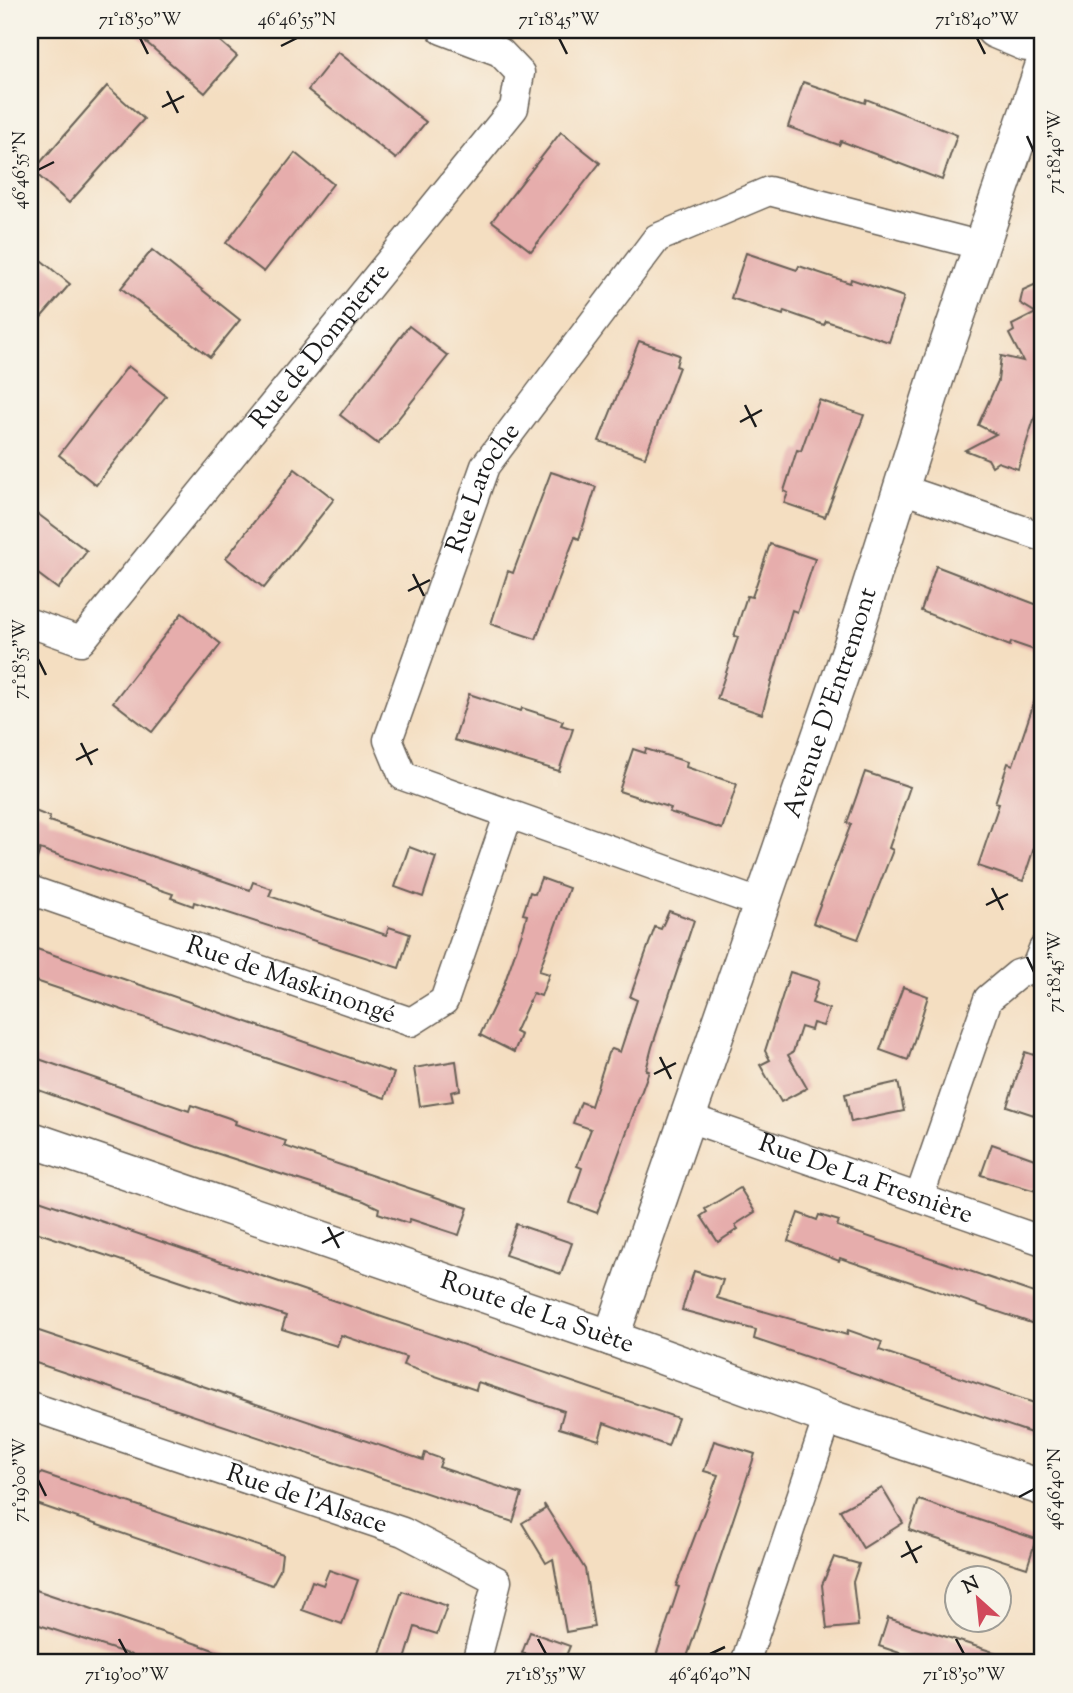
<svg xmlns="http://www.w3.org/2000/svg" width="1073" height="1693" font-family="'Sorts Mill Goudy',serif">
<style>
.building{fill:#e6adac}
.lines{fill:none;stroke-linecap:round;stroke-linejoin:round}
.minor-casing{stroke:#686056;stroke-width:31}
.tertiary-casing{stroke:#686056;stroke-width:38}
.minor{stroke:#fff;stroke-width:28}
.tertiary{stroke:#fff;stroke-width:35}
.ticks{fill:none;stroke:#1c1c1c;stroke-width:2.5}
.labels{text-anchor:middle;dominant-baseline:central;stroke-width:7;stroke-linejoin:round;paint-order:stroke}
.street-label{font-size:26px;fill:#1c1c1c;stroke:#f7f3e8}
.neatline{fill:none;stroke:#1c1c1c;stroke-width:2.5}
.ticks-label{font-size:18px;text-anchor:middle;fill:#1c1c1c}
</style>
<rect width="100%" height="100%" fill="#f7f3e8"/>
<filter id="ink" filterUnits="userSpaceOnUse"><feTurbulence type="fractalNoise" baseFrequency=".0143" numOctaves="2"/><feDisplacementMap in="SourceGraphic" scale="14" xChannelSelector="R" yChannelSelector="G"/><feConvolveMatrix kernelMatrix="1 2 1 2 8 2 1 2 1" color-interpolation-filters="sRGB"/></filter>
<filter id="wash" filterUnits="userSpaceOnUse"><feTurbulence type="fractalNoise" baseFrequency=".00686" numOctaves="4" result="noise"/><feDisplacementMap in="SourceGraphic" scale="28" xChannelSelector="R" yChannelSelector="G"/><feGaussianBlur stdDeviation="1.57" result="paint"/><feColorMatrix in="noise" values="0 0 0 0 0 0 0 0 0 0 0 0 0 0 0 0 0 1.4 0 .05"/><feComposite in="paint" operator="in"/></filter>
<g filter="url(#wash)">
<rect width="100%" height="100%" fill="#f4dec1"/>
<g id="blocks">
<g class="building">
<polygon points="132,30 207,30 237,56 205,93"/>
<polygon points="338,52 426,122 396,159 308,90"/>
<polygon points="803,82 865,103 866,99 957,135 942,180 841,141 839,145 788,127"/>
<polygon points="107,86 144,119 69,203 33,171"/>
<polygon points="561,132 600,163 531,251 492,221"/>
<polygon points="295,153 333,184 264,272 226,243"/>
<polygon points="152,250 240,320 210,357 121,288"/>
<polygon points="30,251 70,284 30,330"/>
<polygon points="746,253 797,270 799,266 850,283 851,279 904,297 889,342 826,321 824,325 784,311 783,315 731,298"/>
<polygon points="1043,281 1043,402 1041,398 1018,469 998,462 992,466 988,459 965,450 996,434 978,425 998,381 1001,356 1023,361 1009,334 1014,331 1012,325 1036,313 1020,303 1023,290"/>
<polygon points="409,326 448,356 378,444 340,415"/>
<polygon points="639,341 679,355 676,366 679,367 645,457 599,441"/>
<polygon points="128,366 166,396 96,485 59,455"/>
<polygon points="819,400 864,415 825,517 784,503 788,493 784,491 797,450 801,451"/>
<polygon points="295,469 334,499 264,588 226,558"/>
<polygon points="551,472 596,487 579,539 575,537 536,639 491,624 508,571 513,573"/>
<polygon points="30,508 87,551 58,589 30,568"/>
<polygon points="770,544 815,559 797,612 792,610 762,714 717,699 738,637 734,636 747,596 752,597"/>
<polygon points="936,566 1043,607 1043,653 1011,642 1010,646 921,611"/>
<polygon points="182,613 221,644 152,732 113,702"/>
<polygon points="1040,685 1043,686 1043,809 1036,829 1040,830 1023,881 978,866 999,804 995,803 1008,763 1013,765"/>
<polygon points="469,694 521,711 522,708 563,721 561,725 573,729 559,771 454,740"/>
<polygon points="633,749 645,753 646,749 687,762 686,767 737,784 722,829 669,812 671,808 619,791"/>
<polygon points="865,772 910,787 889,848 893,850 858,939 813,923 851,824 847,823"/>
<polygon points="30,809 50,817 49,821 250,890 253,882 272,889 269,896 386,935 389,927 410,934 399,968 194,902 193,906 171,898 173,894 40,849 34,868 30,867"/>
<polygon points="409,847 436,857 423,897 395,887"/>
<polygon points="541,878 569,888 539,971 549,974 541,996 533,993 515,1032 521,1035 514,1052 480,1035 503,987 524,927 527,915 523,914 530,892 535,894"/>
<polygon points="669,911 694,920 652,1047 646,1070 649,1071 597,1213 570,1203 582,1168 577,1166 591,1129 573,1123 581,1102 591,1106 608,1053 612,1049 620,1052 637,1000 630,997 655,927 661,929"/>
<polygon points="34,948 394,1073 385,1098 30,979 30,961"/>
<polygon points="790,972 819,981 812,1003 829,1009 823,1026 813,1023 811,1030 801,1027 793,1052 788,1055 807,1088 781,1102 760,1065 770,1060 765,1051"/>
<polygon points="903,987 928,996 908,1060 880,1050"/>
<polygon points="1025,1052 1043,1058 1043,1088 1034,1115 1007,1106"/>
<polygon points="30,1056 189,1111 191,1105 229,1118 236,1121 235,1124 286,1141 284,1146 468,1208 459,1235 410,1219 408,1223 378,1213 379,1208 364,1201 197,1147 30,1087"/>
<polygon points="456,1061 460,1090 451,1092 453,1101 420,1106 414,1068"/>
<polygon points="898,1082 904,1111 851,1122 845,1094"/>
<polygon points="992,1144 1043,1162 1036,1191 981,1175"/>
<polygon points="740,1188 755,1212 735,1225 738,1229 718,1242 701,1216 707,1212 705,1209"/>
<polygon points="30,1197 678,1418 668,1446 604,1423 599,1440 559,1428 564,1411 478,1382 476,1390 403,1365 406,1357 341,1335 337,1346 282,1329 286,1316 30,1230"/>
<polygon points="798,1213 817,1220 819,1215 839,1221 837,1226 1043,1296 1043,1327 840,1258 839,1261 788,1241"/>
<polygon points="516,1224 572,1243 561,1274 505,1255"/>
<polygon points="694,1271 723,1280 717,1298 847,1335 848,1330 882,1342 879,1350 1043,1406 1043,1437 754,1339 756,1330 682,1310"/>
<polygon points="30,1328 423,1460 425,1453 442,1459 439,1467 522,1494 513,1522 30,1361"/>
<polygon points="714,1441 755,1454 685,1663 679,1663 656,1656 679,1587 676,1586 718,1475 704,1471"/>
<polygon points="41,1473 282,1554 280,1570 272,1585 31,1502 33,1487"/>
<polygon points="882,1488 903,1523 863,1548 840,1510"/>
<polygon points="919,1500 1036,1539 1027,1568 909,1530"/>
<polygon points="544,1504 585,1569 594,1627 566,1632 553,1559 546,1563 522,1523 545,1509"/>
<polygon points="834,1557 859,1564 853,1582 858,1626 827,1629 822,1585"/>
<polygon points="329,1570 358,1580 342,1624 302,1610 312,1581 323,1585"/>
<polygon points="30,1588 197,1644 241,1660 241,1663 156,1663 30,1622"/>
<polygon points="402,1591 447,1606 437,1634 415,1627 404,1663 377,1663"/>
<polygon points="888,1618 1018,1660 1017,1663 929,1663 879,1646"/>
<polygon points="530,1632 570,1646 563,1663 530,1663 533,1656 522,1653"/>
</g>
</g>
</g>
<g filter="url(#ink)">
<use href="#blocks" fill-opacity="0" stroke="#686056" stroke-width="2"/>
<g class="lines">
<g class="minor-casing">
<g id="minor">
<polyline points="899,488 1043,537"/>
<path id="s1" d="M30 623 81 641 514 108 520 73 500 52 442 30"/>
<path id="s2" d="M30 890 411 1022 444 1001 508 816"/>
<path id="s3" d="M762 904 403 776 388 740 485 466 657 238 769 191 982 246"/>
<path id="s4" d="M689 1118 1043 1241"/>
<polyline points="919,1198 988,999 1018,974 1035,969 1043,949"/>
<path id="s5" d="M30 1406 403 1532 497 1581 476 1663"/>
<polyline points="745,1663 828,1417"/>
</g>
</g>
<g class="tertiary-casing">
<g id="tertiary">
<polyline points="994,30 1025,43 1043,45"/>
<path id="s6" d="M30 1139 611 1338 828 1417 1043 1488"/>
<path id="s7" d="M611 1338 853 640 936 378 1043 66"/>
</g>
</g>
<use href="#minor" class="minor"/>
<use href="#tertiary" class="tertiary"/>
</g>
</g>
<path class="ticks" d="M140 38 148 54M559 38 567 54M977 38 985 54M281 46 297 38M167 91 178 113M162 107 184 96M1027 136 1034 152M38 170 54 162M745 405 756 427M740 422 762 410M413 574 424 596M408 591 430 580M38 659 46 675M81 743 92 765M76 760 98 749M992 888 1003 910M986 905 1008 894M1027 957 1034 972M660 1057 671 1079M654 1074 676 1063M328 1227 339 1248M322 1243 344 1232M38 1480 46 1496M1019 1497 1034 1489M906 1541 917 1563M901 1557 922 1546M119 1639 127 1654M538 1639 546 1654M956 1639 964 1654M710 1654 725 1647"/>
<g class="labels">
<g class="street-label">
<text stroke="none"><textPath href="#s1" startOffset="434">Rue de Dompierre</textPath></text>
<text stroke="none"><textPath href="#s3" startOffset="690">Rue Laroche</textPath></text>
<text stroke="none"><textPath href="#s7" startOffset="672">Avenue D'Entremont</textPath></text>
<text stroke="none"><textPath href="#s2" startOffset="276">Rue de Maskinongé</textPath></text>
<text stroke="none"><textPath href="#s4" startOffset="187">Rue De La Fresnière</textPath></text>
<text stroke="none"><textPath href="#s6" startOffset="536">Route de La Suète</textPath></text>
<text stroke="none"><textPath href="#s5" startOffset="292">Rue de l'Alsace</textPath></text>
</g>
</g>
<rect width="1073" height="1693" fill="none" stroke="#f7f3e8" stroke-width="77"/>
<g transform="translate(978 1599) rotate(333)"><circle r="33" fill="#f7f3e8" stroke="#9f9d96" stroke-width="2"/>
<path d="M0-5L12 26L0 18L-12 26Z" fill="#d1495b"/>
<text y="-10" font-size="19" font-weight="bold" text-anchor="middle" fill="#1c1c1c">N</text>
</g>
<rect x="38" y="38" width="996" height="1616" class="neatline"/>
<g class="ticks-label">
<text x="140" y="25">71°18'50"W</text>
<text x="297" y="25">46°46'55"N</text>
<text x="559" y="25">71°18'45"W</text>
<text x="977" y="25">71°18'40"W</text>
<text transform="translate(1054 152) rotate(-90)" y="6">71°18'40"W</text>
<text transform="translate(19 170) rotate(-90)" y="6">46°46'55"N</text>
<text transform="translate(19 659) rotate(-90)" y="6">71°18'55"W</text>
<text transform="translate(1054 972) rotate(-90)" y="6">71°18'45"W</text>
<text transform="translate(19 1480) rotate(-90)" y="6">71°19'00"W</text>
<text transform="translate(1054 1489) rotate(-90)" y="6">46°46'40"N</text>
<text x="127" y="1680">71°19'00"W</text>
<text x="546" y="1680">71°18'55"W</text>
<text x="710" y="1680">46°46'40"N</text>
<text x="964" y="1680">71°18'50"W</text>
</g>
</svg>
